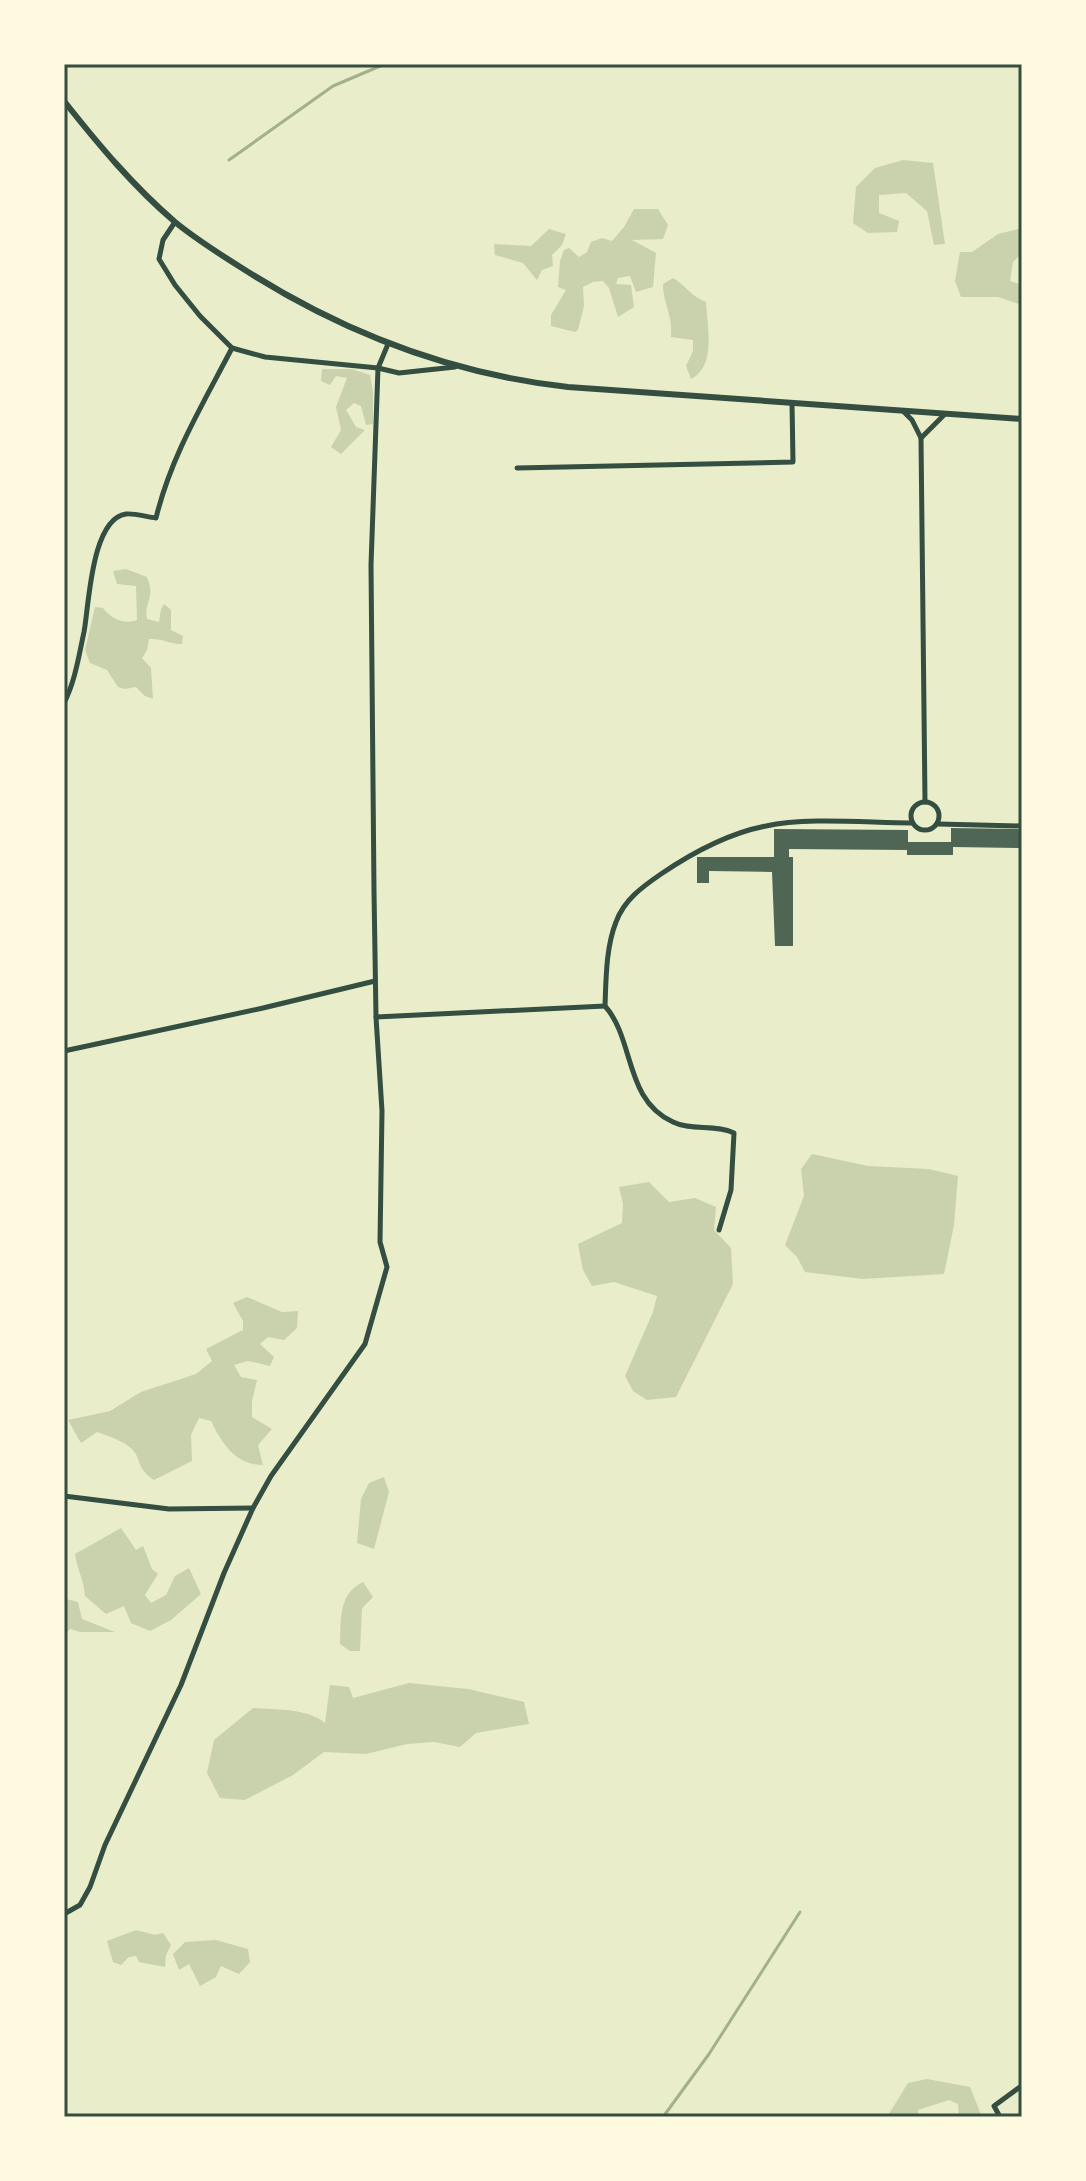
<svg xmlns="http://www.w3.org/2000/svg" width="1086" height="2181" font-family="Mulish,sans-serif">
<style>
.green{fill:#cad2ad}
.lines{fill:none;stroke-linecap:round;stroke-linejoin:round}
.stream{stroke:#a3b18a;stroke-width:3}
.building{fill:#4f6655}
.minor{stroke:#344e41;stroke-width:5}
.tertiary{stroke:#344e41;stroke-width:6}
.neatline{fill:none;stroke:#344e41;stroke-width:3}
</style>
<rect width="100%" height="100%" fill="#e9edc9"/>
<g class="green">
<polygon points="903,160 933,163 945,244 934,245 927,211 906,193 879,195 879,213 899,221 897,232 868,233 853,223 856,187 875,168"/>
<polygon points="634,209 658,209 668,225 663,239 632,240 656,253 653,287 636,292 630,276 618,278 616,284 631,285 634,307 618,317 609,288 603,281 593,282 583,287 584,306 578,330 575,332 551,326 551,315 566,290 558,287 560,261 564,250 569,248 579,257 587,252 591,242 602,238 612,241 624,227"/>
<polygon points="1022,228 1022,253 1013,262 1010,281 1022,285 1022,305 998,297 961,297 955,281 960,252 972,252 998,234"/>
<polygon points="549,229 566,234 562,245 552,255 553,266 542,270 537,280 523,263 495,255 494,244 531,246"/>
<path d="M673 278C685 285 692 297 706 302 707 326 717 366 691 379L686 366 693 351V340L671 337C673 314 663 304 663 284Z"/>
<polygon points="322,369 352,369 370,375 373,392 373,424 366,425 361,406 354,403 346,410 356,427 365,430 341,454 331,447 341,430 336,407 347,378 336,376 330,385 321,381"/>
<path d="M126 569 147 577C156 599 144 601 147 619L159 622 161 609 164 604 171 610V630L183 636 182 644C169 644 162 638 149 639L147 650 142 658 151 668 153 699 145 696 136 687 125 689 118 687 107 670 90 663 85 650 95 607 103 608C112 619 123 625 137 620L136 586 117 584 113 571Z"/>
<polygon points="812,1154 868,1166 929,1169 958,1176 954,1225 944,1274 863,1279 805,1272 797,1257 785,1245 804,1196 801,1169"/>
<polygon points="649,1182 669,1202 695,1198 716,1207 714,1230 731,1248 733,1284 676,1397 647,1400 633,1391 625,1376 653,1312 657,1296 614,1282 592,1286 583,1270 578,1244 622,1223 623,1204 619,1187"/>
<path d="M247 1297 282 1312 298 1311 297 1328 284 1340 268 1337 260 1344 274 1357 270 1366 248 1361 234 1365 241 1377 257 1380 252 1401V1417L272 1429 258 1445 263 1465C235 1465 222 1443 211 1421L199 1418 191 1435 192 1461 154 1480C135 1467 143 1461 132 1449 124 1441 108 1436 97 1432L81 1443 68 1420 110 1411 141 1392 196 1374 212 1361 206 1349 243 1330V1321L233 1303Z"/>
<polygon points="384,1477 389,1492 374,1549 357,1543 361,1499 369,1483"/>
<path d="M121 1528 136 1550 143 1546 152 1569 158 1574 145 1595 151 1603 166 1595 175 1576 189 1568 201 1594 171 1620 150 1631 131 1623 124 1606 106 1614 85 1596C84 1580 77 1569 75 1554Z"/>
<path d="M363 1582 373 1597 362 1608 360 1651H350L340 1644C341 1620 338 1594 363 1582Z"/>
<polygon points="66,1599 78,1602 82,1619 115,1632 80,1632 70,1629 64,1635 64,1600"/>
<path d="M409 1683 468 1689 524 1702 529 1724 476 1733 460 1747 434 1742 407 1744 366 1754 324 1752 293 1775 245 1800 220 1798 207 1773 214 1740 253 1708C275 1710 307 1708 325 1723L330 1685 349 1687 353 1698Z"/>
<polygon points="136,1930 155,1935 163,1933 171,1945 166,1955 165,1967 139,1962 136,1956 129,1957 121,1965 113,1962 107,1941"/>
<polygon points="216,1940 248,1949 250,1962 239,1974 221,1966 216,1977 200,1986 189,1964 179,1970 173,1954 185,1942"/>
<polygon points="927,2079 970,2087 982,2117 959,2117 958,2104 949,2100 918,2110 918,2117 887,2117 908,2083"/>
</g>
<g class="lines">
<g class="stream">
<polyline points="229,160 333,86 385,64"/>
<polyline points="663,2117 709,2054 800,1912"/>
</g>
</g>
<polygon class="building" points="951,828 1022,829 1022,848 953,847 953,855 907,855 907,850 789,849 789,857 793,857 793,946 775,946 772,872 709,871 709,883 697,883 697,857 774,857 774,829 908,830 908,842 951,842"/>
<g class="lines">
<g class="minor">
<polyline points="175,222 163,240 159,259 175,285 200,316 232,348 265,357 378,368 399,373 455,367"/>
<polyline points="903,411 912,420 921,438 925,802"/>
<polyline points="921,438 945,414"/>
<polyline points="517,468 793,462 792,403"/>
<path d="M64 703C75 682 79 655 84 632 89 606 91 519 126 514 134 513 147 517 156 518 171 456 203 404 232 348"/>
<circle cx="925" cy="816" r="14"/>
<polyline points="938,824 1022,826"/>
<polyline points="376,1017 605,1006"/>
<polyline points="64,1051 263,1008 375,981"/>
<path d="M719 1230 731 1190 734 1133C716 1124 691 1131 673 1122 624 1100 635 1040 605 1006 606 979 606 947 616 922 624 900 642 887 661 874 692 853 729 833 766 826 806 817 869 823 912 823"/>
<polyline points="64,1496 169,1509 253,1508"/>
<polyline points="64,1914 80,1905 90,1887 105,1845 181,1685 224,1573 253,1508 271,1476 365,1344 387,1267 380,1242 382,1111 376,1017 374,891 371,565 378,368 388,344"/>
<polyline points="1000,2117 994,2106 1020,2087"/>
</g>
<path class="tertiary" d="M64 101C98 144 133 186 175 222 197 240 221 255 245 270 344 333 451 374 568 387L1022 419"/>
</g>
<rect width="1086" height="2181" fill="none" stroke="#fefae0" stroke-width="132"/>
<rect x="66" y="66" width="954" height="2049" class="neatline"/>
</svg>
